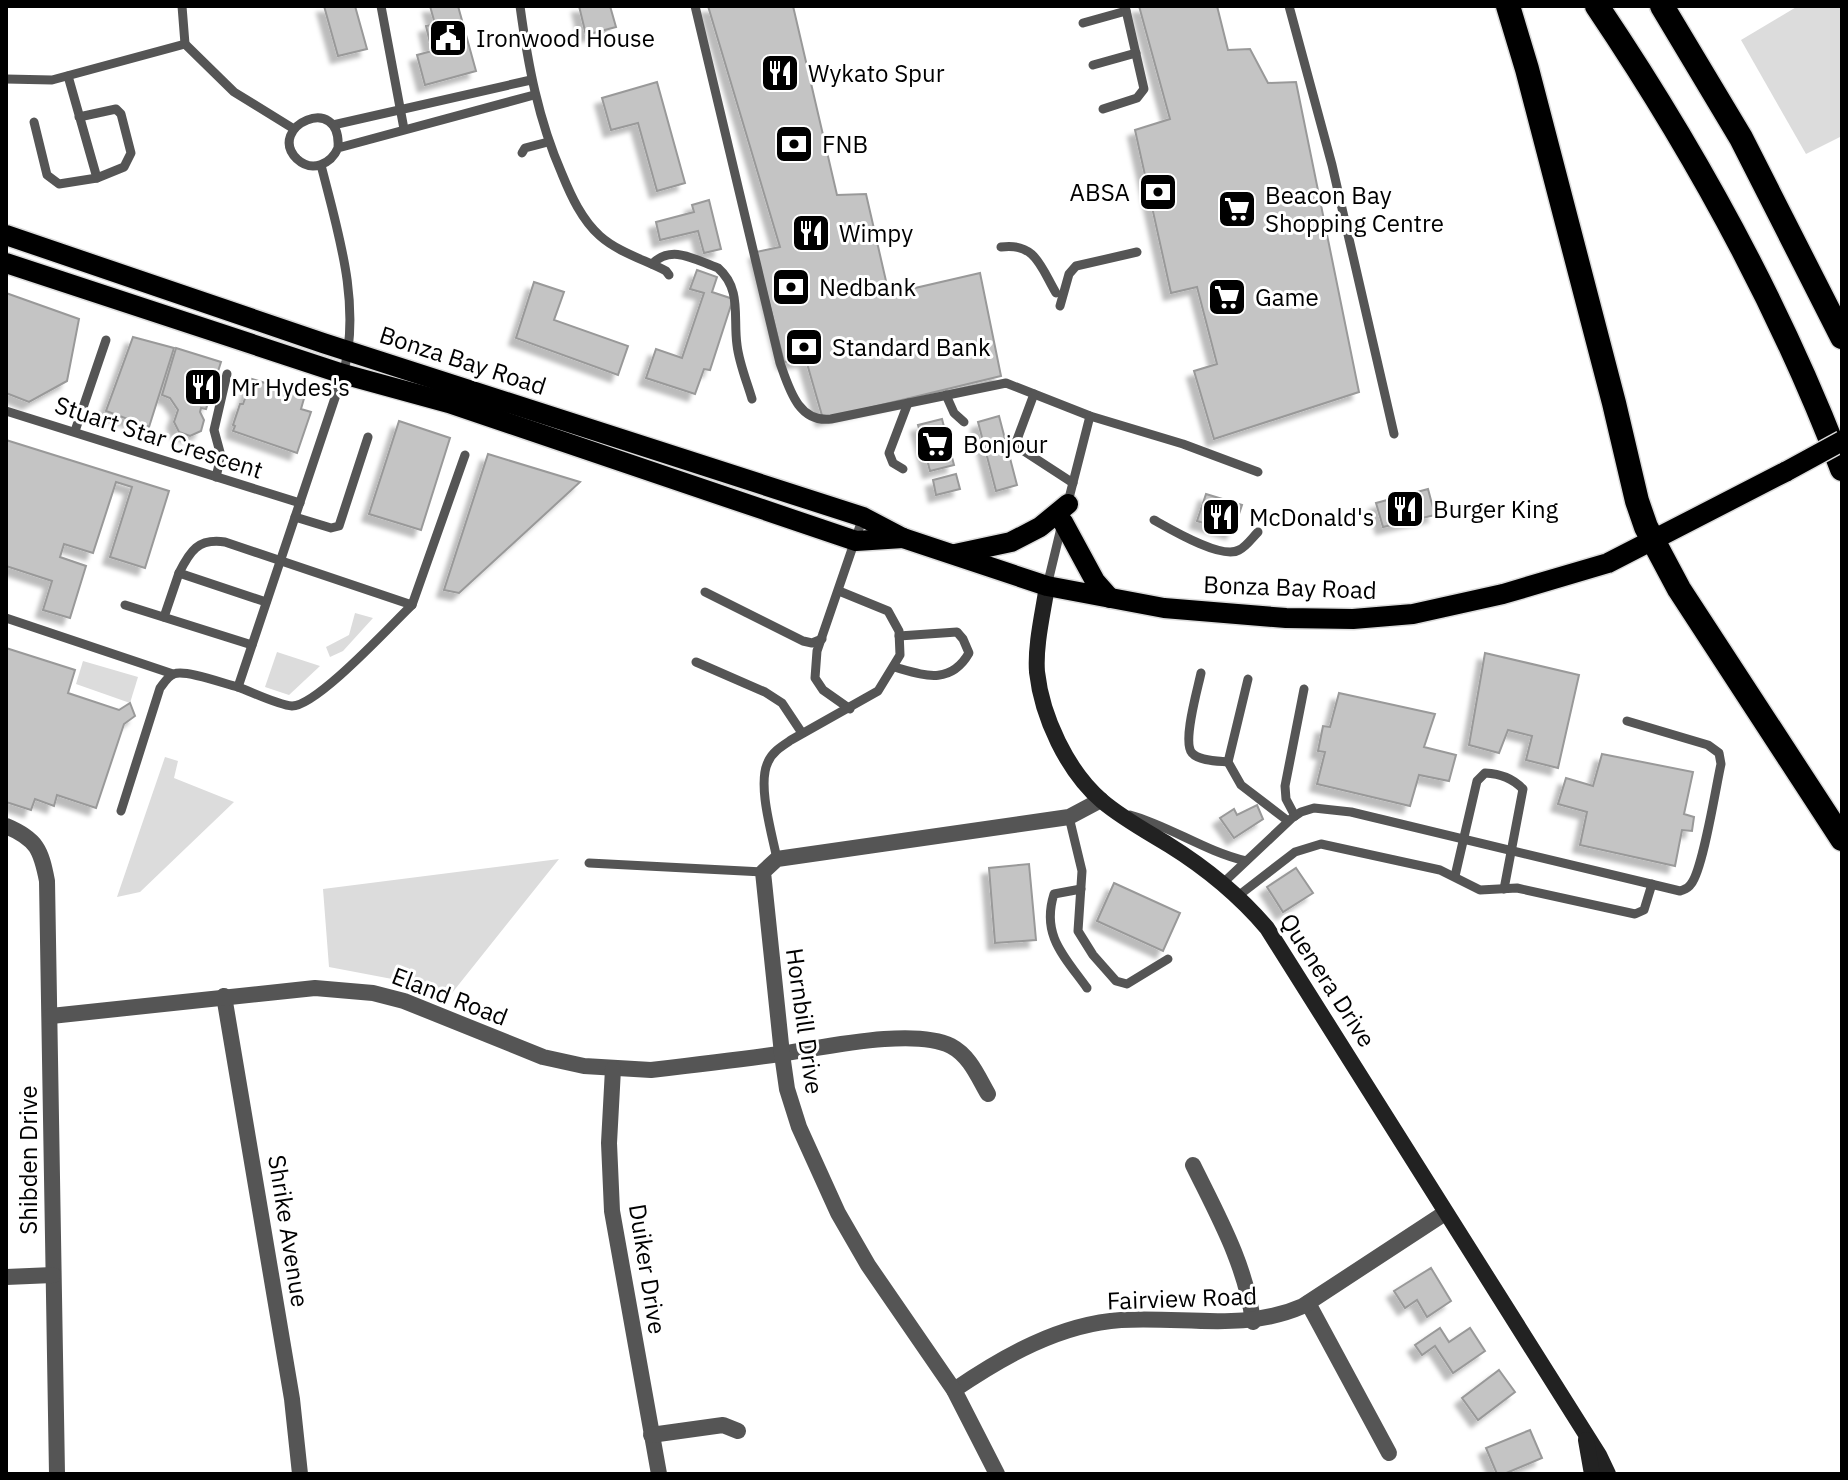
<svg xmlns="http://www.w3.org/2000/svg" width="1848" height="1480" font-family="'IBM Plex Sans',sans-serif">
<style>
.green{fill:#dcdcdc}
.building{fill:#c4c4c4;stroke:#999;stroke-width:2;filter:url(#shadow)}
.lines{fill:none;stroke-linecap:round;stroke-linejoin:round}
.primary-casing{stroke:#dbdbdb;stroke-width:23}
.highway-casing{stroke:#dbdbdb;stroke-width:27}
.lane{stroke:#555;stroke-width:9}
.street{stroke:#555;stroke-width:16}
.secondary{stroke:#222;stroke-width:16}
.primary{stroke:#000;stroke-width:20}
.highway{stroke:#000;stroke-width:24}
.primary-bridge-casing{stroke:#dbdbdb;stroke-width:23;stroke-linecap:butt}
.primary-bridge{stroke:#000;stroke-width:20}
.labels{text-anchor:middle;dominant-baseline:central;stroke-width:6;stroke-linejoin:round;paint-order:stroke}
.poi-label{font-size:24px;fill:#000;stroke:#fff;text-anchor:start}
.street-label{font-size:24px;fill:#000;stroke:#fff}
</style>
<defs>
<filter id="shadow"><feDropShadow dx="-7" dy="7" stdDeviation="2" flood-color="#0004"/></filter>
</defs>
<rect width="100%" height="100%" fill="#fff"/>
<g class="green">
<polygon points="1798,6 1842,6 1842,136 1806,154 1741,40"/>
<polygon points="355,613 373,618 343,651 330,657 326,647 349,635"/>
<polygon points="277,652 320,666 289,695 265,687"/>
<polygon points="83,661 138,677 130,703 76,684"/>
<polygon points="165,757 178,761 174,778 234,802 140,892 117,897"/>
<polygon points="559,859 448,998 408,982 329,967 323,889"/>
</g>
<g class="building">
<polygon points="324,6 355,6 367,49 338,56"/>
<polygon points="430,6 458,6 476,71 425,85 417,55 432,51 426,26 435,24"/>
<polygon points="579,6 610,6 616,27 586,35"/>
<polygon points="708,6 793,6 837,195 866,194 889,294 980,273 1001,376 823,419 806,360 784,362 756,252 780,247"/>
<polygon points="1139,6 1217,6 1228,50 1250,49 1268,83 1296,82 1359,392 1214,439 1194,371 1217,364 1197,287 1171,293 1135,130 1170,119"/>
<polygon points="657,82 685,183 657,191 638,123 611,130 602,98"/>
<polygon points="709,200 721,249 704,253 698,231 660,240 656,222 694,212 692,205"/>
<polygon points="697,270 717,277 712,292 733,299 710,370 704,369 695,394 646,378 656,349 682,358 704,293 690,289"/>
<polygon points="534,282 564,292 554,320 628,346 618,375 516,338"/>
<polygon points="6,293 79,319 67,381 29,402 6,393"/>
<polygon points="133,337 174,348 149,427 106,411"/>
<polygon points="176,348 221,362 206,409 201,408 200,412 204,420 201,431 190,436 179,432 174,422 178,410 170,398 162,395"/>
<polygon points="252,379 305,395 301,409 311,412 297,453 233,431 235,426 233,425 240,404 243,404"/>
<polygon points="999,416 1017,485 996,491 978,422"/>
<polygon points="942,419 954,465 930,471 918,425"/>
<polygon points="399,421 450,438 421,530 369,514"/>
<polygon points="6,440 169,491 145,568 110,557 132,487 116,482 93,553 64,544 60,557 86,566 70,618 43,610 52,581 6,566"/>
<polygon points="488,454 580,482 459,593 444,590"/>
<polygon points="956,474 960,489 936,495 933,480"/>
<polygon points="1428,489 1435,515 1383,527 1376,503"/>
<polygon points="1206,494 1242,505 1233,532 1197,521"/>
<polygon points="6,648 75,670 68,693 119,710 130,703 135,716 124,724 96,808 57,795 54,806 35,799 31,810 6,802"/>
<polygon points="1485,653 1579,675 1558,768 1526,760 1532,736 1508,730 1499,753 1469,745"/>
<polygon points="1339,693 1435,714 1424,747 1456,755 1449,781 1419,775 1410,806 1317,784 1325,752 1318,751 1323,726 1330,727"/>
<polygon points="1602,754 1693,772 1684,814 1694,817 1692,831 1682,830 1675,866 1580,845 1587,812 1558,804 1566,778 1593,786"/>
<polygon points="1257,805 1263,819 1234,838 1220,818 1234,809 1237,815"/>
<polygon points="1029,864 1036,940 995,943 989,868"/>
<polygon points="1296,868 1313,893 1283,912 1267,887"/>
<polygon points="1114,883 1180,913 1163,951 1097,921"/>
<polygon points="1431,1268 1451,1301 1427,1317 1417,1300 1405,1308 1394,1291"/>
<polygon points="1440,1328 1449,1342 1470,1328 1485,1351 1453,1373 1435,1346 1422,1355 1415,1345"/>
<polygon points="1499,1370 1515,1392 1478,1420 1462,1398"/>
<polygon points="1530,1430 1542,1458 1504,1474 1497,1474 1486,1448"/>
</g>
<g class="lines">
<g class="primary-casing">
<g id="primary">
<polyline points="6,235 323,343 863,517 903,538 1047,586 1164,608 1286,618 1353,619 1413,614 1503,594 1608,563 1787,471"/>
<polyline points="6,263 343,374 449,403 856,541 903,538"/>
<polyline points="1063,522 1095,581 1110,598"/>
<polyline points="955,554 1011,542 1040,527 1068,504"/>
</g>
</g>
<g class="highway-casing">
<g id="highway">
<polyline points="1508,6 1527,69 1614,403 1637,501 1646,527 1679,589 1842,839"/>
<path d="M1597 6C1694 150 1780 306 1842 469"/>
<polyline points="1662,6 1741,138 1842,337"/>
</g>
</g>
<g class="lane">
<polyline points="182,6 185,44"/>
<polyline points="381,6 404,129"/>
<path d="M520 6C528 65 538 119 562 174 571 196 582 220 600 236 618 252 645 260 666 271L669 275"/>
<path d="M695 6 780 363C789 388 798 423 831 419L1006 383 1090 416 1183 444 1258 472"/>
<polyline points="1289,6 1332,165 1394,434"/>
<polyline points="1083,23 1126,11"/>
<polyline points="1093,65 1136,53"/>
<polyline points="68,76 97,178"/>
<polyline points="6,79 52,80 185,44 234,92 294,129"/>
<polyline points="1103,109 1137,98 1144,89 1125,6"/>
<polyline points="34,122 47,175 59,184 97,178 124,167 131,153 121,114 116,109 79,117"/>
<polyline points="333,125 531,80"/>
<path d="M338 148C342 91 265 127 297 159 312 173 331 164 338 148L534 95"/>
<polyline points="522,153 525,148 548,142"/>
<path d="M1001 247C1036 242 1041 268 1056 293"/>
<path d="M652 264C672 244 695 260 718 268 742 289 733 317 737 345 739 363 747 382 752 399"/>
<polyline points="1060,306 1069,274 1076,266 1137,252"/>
<polyline points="946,395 954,413 964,422"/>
<polyline points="6,411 300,503"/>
<polyline points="75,431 106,340"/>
<polyline points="1010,442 1073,483"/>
<polyline points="1015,445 1034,394"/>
<polyline points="903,469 893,463 889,453 908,403"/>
<polyline points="216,477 221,456 214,430 227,374"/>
<polyline points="1067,506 1090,416"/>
<polyline points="295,517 331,528 339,526 368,437"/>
<path d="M1154 520C1170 529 1222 560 1239 550 1246 547 1252 538 1258 532"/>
<path d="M179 573C190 551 198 538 225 542L412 605C391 625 317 706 292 706 278 705 252 692 238 687"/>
<polyline points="1047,586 1061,528"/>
<polyline points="705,592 803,641 812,643 822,639"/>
<polyline points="125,605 252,645"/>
<polyline points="412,605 465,455"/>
<polyline points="164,617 179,573 266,602"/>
<polyline points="6,618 173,674"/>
<polyline points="696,662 765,692 782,703 802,733"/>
<path d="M894 667C923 675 950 686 969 653L963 639 957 632 899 636"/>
<path d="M1201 673C1198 688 1182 742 1192 753 1199 761 1218 761 1228 762"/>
<polyline points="1248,679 1228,762 1241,785 1288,821"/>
<polyline points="850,709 823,690 815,678 817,651 863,517"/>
<path d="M121 811 160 688C164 683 168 676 174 674 185 669 225 684 238 687L343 374C362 306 338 232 321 165"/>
<path d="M1130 815C1170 826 1204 851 1246 861"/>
<polyline points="1295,816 1286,799 1285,786 1304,689"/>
<polyline points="1069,817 1082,871 1078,931 1093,955 1116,981 1127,984 1168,959"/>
<path d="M777 859C772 834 757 784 768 762 772 752 782 746 791 740L878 691 900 655 899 631 888 611 839 591"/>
<polyline points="589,863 763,872"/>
<path d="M1455 876 1477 781 1485 773C1501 774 1512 778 1523 789L1504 889"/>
<path d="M1223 883 1292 818 1301 812 1314 808 1351 812 1680 891C1685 889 1688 889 1691 884 1703 870 1716 786 1721 764L1719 753 1708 745 1627 721"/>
<path d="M1081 889 1054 894C1041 935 1064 956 1087 988"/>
<polyline points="1238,896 1295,852 1321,844 1440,870 1480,890 1517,888 1635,914 1644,910 1652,884"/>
</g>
<g class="street">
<path d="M6 826C37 839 41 850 47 881L57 1474"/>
<polyline points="224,996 292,1399 300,1474"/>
<path d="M51 1016 315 988 373 993 404 1001 543 1057 584 1066 651 1070C694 1065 737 1060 780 1054 822 1048 913 1027 951 1046 970 1056 978 1077 988 1094"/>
<polyline points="613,1069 609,1143 612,1211 659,1474"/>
<path d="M1193 1165C1218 1216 1246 1265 1253 1322"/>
<polyline points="6,1277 53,1275"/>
<polyline points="1308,1303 1389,1453"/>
<path d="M954 1390C1004 1356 1060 1324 1121 1320 1184 1316 1244 1332 1303 1306L1445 1213"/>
<polyline points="651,1435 723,1425 738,1431"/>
<polyline points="997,1474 954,1390 868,1265 838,1213 799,1127 787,1089 782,1054 763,872 777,859 1069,817 1101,800"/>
</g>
<g class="secondary">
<path d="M1047 586C1043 613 1035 645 1037 672 1042 717 1067 771 1102 801 1122 818 1146 831 1169 845 1206 868 1238 894 1267 928L1599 1455 1608 1474"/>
<polyline points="1586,1440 1592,1474"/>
</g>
<use href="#primary" class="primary"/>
<use href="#highway" class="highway"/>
<g class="primary-bridge-casing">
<polyline id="primary-bridge" points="1787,471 1842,441"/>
</g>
<use href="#primary-bridge" class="primary-bridge"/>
</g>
<defs>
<g id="civic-square" transform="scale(2)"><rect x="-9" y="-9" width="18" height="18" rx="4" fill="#000" stroke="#fff"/><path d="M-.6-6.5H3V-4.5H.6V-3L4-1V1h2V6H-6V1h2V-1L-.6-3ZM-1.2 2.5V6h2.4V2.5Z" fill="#fff"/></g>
<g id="restaurant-square" transform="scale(2)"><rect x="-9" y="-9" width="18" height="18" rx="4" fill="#000" stroke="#fff"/><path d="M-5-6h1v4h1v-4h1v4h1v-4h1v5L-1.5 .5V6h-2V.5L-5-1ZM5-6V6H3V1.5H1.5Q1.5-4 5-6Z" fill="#fff"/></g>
<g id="bank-square" transform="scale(2)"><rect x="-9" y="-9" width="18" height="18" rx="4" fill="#000" stroke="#fff"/><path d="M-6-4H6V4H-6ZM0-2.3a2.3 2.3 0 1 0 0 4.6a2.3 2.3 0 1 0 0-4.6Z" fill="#fff"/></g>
<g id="supermarket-square" transform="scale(2)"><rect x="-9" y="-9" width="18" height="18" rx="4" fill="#000" stroke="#fff"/><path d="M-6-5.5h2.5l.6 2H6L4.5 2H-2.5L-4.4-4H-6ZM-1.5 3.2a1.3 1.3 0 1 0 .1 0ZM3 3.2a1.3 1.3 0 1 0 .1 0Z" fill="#fff"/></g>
</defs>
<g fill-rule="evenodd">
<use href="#civic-square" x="448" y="38"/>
<use href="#restaurant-square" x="780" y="73"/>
<use href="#bank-square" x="794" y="144"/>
<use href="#bank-square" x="1158" y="192"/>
<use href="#supermarket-square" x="1237" y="209"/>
<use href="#restaurant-square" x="811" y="233"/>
<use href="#bank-square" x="791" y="287"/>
<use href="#supermarket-square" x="1227" y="297"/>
<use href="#bank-square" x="804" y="347"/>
<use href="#restaurant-square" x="203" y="387"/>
<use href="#supermarket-square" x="935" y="444"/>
<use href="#restaurant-square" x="1405" y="509"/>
<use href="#restaurant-square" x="1221" y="517"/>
</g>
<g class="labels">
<g class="poi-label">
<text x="476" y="38">Ironwood House</text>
<text x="808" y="73">Wykato Spur</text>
<text x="822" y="144">FNB</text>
<text x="1130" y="192" text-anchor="end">ABSA</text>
<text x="1265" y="195">Beacon Bay<tspan x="1265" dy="28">Shopping Centre</tspan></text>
<text x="839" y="233">Wimpy</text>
<text x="819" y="287">Nedbank</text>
<text x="1255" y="297">Game</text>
<text x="832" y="347">Standard Bank</text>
<text x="231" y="387">Mr Hydes's</text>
<text x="963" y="444">Bonjour</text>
<text x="1433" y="509">Burger King</text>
<text x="1249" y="517">McDonald's</text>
</g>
<g class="street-label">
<text transform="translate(463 360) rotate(18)">Bonza Bay Road</text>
<text transform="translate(159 437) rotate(18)">Stuart Star Crescent</text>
<text transform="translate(1290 587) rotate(2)">Bonza Bay Road</text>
<text transform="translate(1328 980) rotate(57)">Quenera Drive</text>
<text transform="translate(450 996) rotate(21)">Eland Road</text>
<text transform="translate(805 1021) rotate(82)">Hornbill Drive</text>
<text transform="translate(28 1160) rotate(-90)">Shibden Drive</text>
<text transform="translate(289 1231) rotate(81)">Shrike Avenue</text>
<text transform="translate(648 1269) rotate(81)">Duiker Drive</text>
<text transform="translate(1182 1298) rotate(-2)">Fairview Road</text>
</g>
</g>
<rect width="1848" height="1480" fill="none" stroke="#000000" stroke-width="16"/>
</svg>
